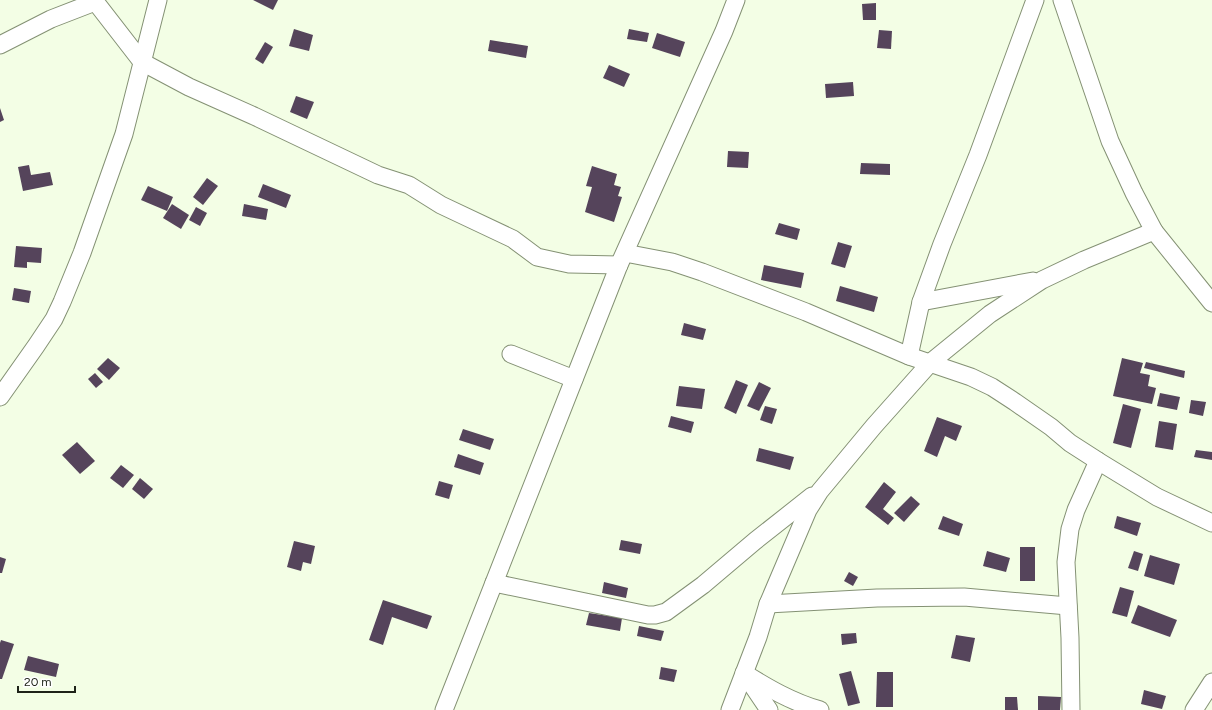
<svg xmlns="http://www.w3.org/2000/svg" width="1212" height="710" font-family="Figtree,sans-serif">
<style>
.building{fill:#55445b}
.lines{fill:none;stroke-linecap:round;stroke-linejoin:round}
.minor-casing{stroke:#849174;stroke-width:19}
.minor{stroke:#fff;stroke-width:17}
</style>
<rect width="100%" height="100%" fill="#f3fee5"/>
<g class="building">
<polygon points="253,0 278,0 273,10"/>
<polygon points="876,3 876,20 863,20 862,4"/>
<polygon points="294,29 313,35 309,51 289,46"/>
<polygon points="629,29 649,33 647,42 627,39"/>
<polygon points="879,30 892,31 891,49 877,48"/>
<polygon points="657,33 685,42 680,57 652,48"/>
<polygon points="490,40 528,46 526,58 488,51"/>
<polygon points="265,42 273,47 263,64 255,59"/>
<polygon points="609,65 630,74 624,87 603,78"/>
<polygon points="853,82 854,96 826,98 825,84"/>
<polygon points="296,96 314,102 307,119 290,112"/>
<polygon points="0,108 4,120 0,122"/>
<polygon points="728,151 749,152 748,168 727,167"/>
<polygon points="861,163 890,164 890,175 860,174"/>
<polygon points="29,165 31,175 50,172 53,185 23,191 18,167"/>
<polygon points="592,166 617,174 614,185 621,187 618,196 622,197 614,222 585,212 592,187 586,186"/>
<polygon points="207,178 218,186 203,205 193,197"/>
<polygon points="263,184 291,195 286,208 258,197"/>
<polygon points="148,186 173,197 167,211 141,200"/>
<polygon points="172,204 189,215 181,229 163,218"/>
<polygon points="244,204 268,209 266,220 242,216"/>
<polygon points="196,207 207,213 200,226 189,220"/>
<polygon points="779,223 800,229 797,240 775,234"/>
<polygon points="838,242 852,246 845,268 831,264"/>
<polygon points="16,246 42,248 41,263 27,262 27,268 14,267"/>
<polygon points="764,265 804,273 801,288 761,280"/>
<polygon points="840,286 878,297 874,312 836,301"/>
<polygon points="14,288 31,291 29,303 12,300"/>
<polygon points="684,323 706,329 703,340 681,335"/>
<polygon points="108,358 120,368 109,380 97,369"/>
<polygon points="1122,358 1143,363 1140,373 1150,375 1148,386 1156,388 1152,404 1113,396"/>
<polygon points="1146,362 1185,371 1184,378 1144,368"/>
<polygon points="95,373 103,382 96,388 88,379"/>
<polygon points="736,380 748,385 736,414 724,408"/>
<polygon points="759,382 771,388 759,411 747,406"/>
<polygon points="679,386 705,389 702,409 676,406"/>
<polygon points="1160,393 1180,397 1177,410 1157,406"/>
<polygon points="1191,400 1206,402 1203,416 1189,413"/>
<polygon points="1123,404 1141,409 1131,448 1113,443"/>
<polygon points="765,406 777,409 772,424 760,420"/>
<polygon points="671,416 694,422 691,433 668,427"/>
<polygon points="937,417 962,426 956,441 945,436 937,457 924,451"/>
<polygon points="1159,421 1177,424 1173,450 1155,447"/>
<polygon points="463,429 494,439 490,450 459,440"/>
<polygon points="77,442 95,461 80,474 62,455"/>
<polygon points="759,448 794,457 790,470 756,461"/>
<polygon points="1196,450 1212,452 1212,460 1194,457"/>
<polygon points="458,454 484,463 480,475 454,467"/>
<polygon points="121,465 134,475 123,488 110,478"/>
<polygon points="140,478 153,489 144,499 132,489"/>
<polygon points="439,481 453,485 449,499 435,495"/>
<polygon points="884,482 896,492 883,509 894,518 888,525 865,507"/>
<polygon points="911,496 920,504 904,522 894,513"/>
<polygon points="943,516 963,524 959,536 938,529"/>
<polygon points="1117,516 1141,523 1137,536 1114,528"/>
<polygon points="621,540 642,544 640,554 619,550"/>
<polygon points="294,541 315,546 311,564 303,562 301,571 287,567"/>
<rect x="1020" y="547" width="15" height="34"/>
<polygon points="987,551 1010,558 1006,572 983,566"/>
<polygon points="1134,551 1143,554 1138,571 1128,568"/>
<polygon points="1150,555 1180,564 1174,585 1144,576"/>
<polygon points="0,557 6,559 2,573 0,573"/>
<polygon points="849,572 858,577 853,586 844,581"/>
<polygon points="604,582 628,588 626,598 602,593"/>
<polygon points="1120,587 1134,591 1127,617 1112,613"/>
<polygon points="383,600 432,616 427,629 392,617 383,645 369,640"/>
<polygon points="1138,605 1177,620 1170,637 1131,623"/>
<polygon points="589,613 622,618 620,631 586,625"/>
<polygon points="639,626 664,631 661,641 637,636"/>
<polygon points="856,633 857,643 842,645 841,634"/>
<polygon points="956,635 975,638 970,662 951,658"/>
<polygon points="1,640 14,644 2,679 0,679 0,643"/>
<polygon points="28,656 59,664 56,677 24,670"/>
<polygon points="661,667 677,670 674,682 659,679"/>
<polygon points="851,671 860,703 848,706 839,674"/>
<polygon points="877,672 893,672 893,707 876,707"/>
<polygon points="1144,690 1166,696 1162,709 1141,704"/>
<polygon points="1038,696 1061,697 1060,710 1038,710"/>
<polygon points="1005,697 1017,697 1018,710 1005,710"/>
</g>
<g class="lines">
<g class="minor-casing">
<g id="minor">
<polyline points="94,0 142,62 189,87 254,116 378,175 409,185 441,205 513,239 537,257 569,264 619,265"/>
<polyline points="0,45 51,19 95,2"/>
<polyline points="1154,231 1212,303"/>
<polyline points="625,253 672,262 702,272 806,312 909,356 971,377 992,387 1015,402 1051,427 1070,443 1098,461 1157,497 1212,523"/>
<polyline points="921,302 1033,281"/>
<polyline points="511,354 574,379"/>
<polyline points="909,356 921,302 942,244 978,155 1035,0"/>
<polyline points="0,397 36,346 54,319 62,302 82,253 124,134 158,0"/>
<polyline points="494,583 648,615 655,615 666,612 703,585 755,541 812,496"/>
<polyline points="768,604 877,598 964,597 1068,606"/>
<path d="M744 673C768 688 792 702 820 710"/>
<polyline points="748,679 769,710"/>
<polyline points="444,710 619,265 724,31 736,0"/>
<polyline points="730,710 758,637 768,604 808,510 820,491 874,426 931,362 990,314 1042,280 1084,260 1154,231 1134,193 1110,141 1062,0"/>
<polyline points="1071,710 1070,638 1066,562 1070,529 1076,510 1098,461"/>
<polyline points="1194,710 1212,682"/>
</g>
</g>
<use href="#minor" class="minor"/>
</g>
<path d="M18 686v6h57v-6" fill="none" stroke="#1e2318" stroke-width="2"/>
<text x="24" y="686" font-size="12" fill="#1e2318" stroke="#ffffff" stroke-width="3" paint-order="stroke">20 m</text>
</svg>
